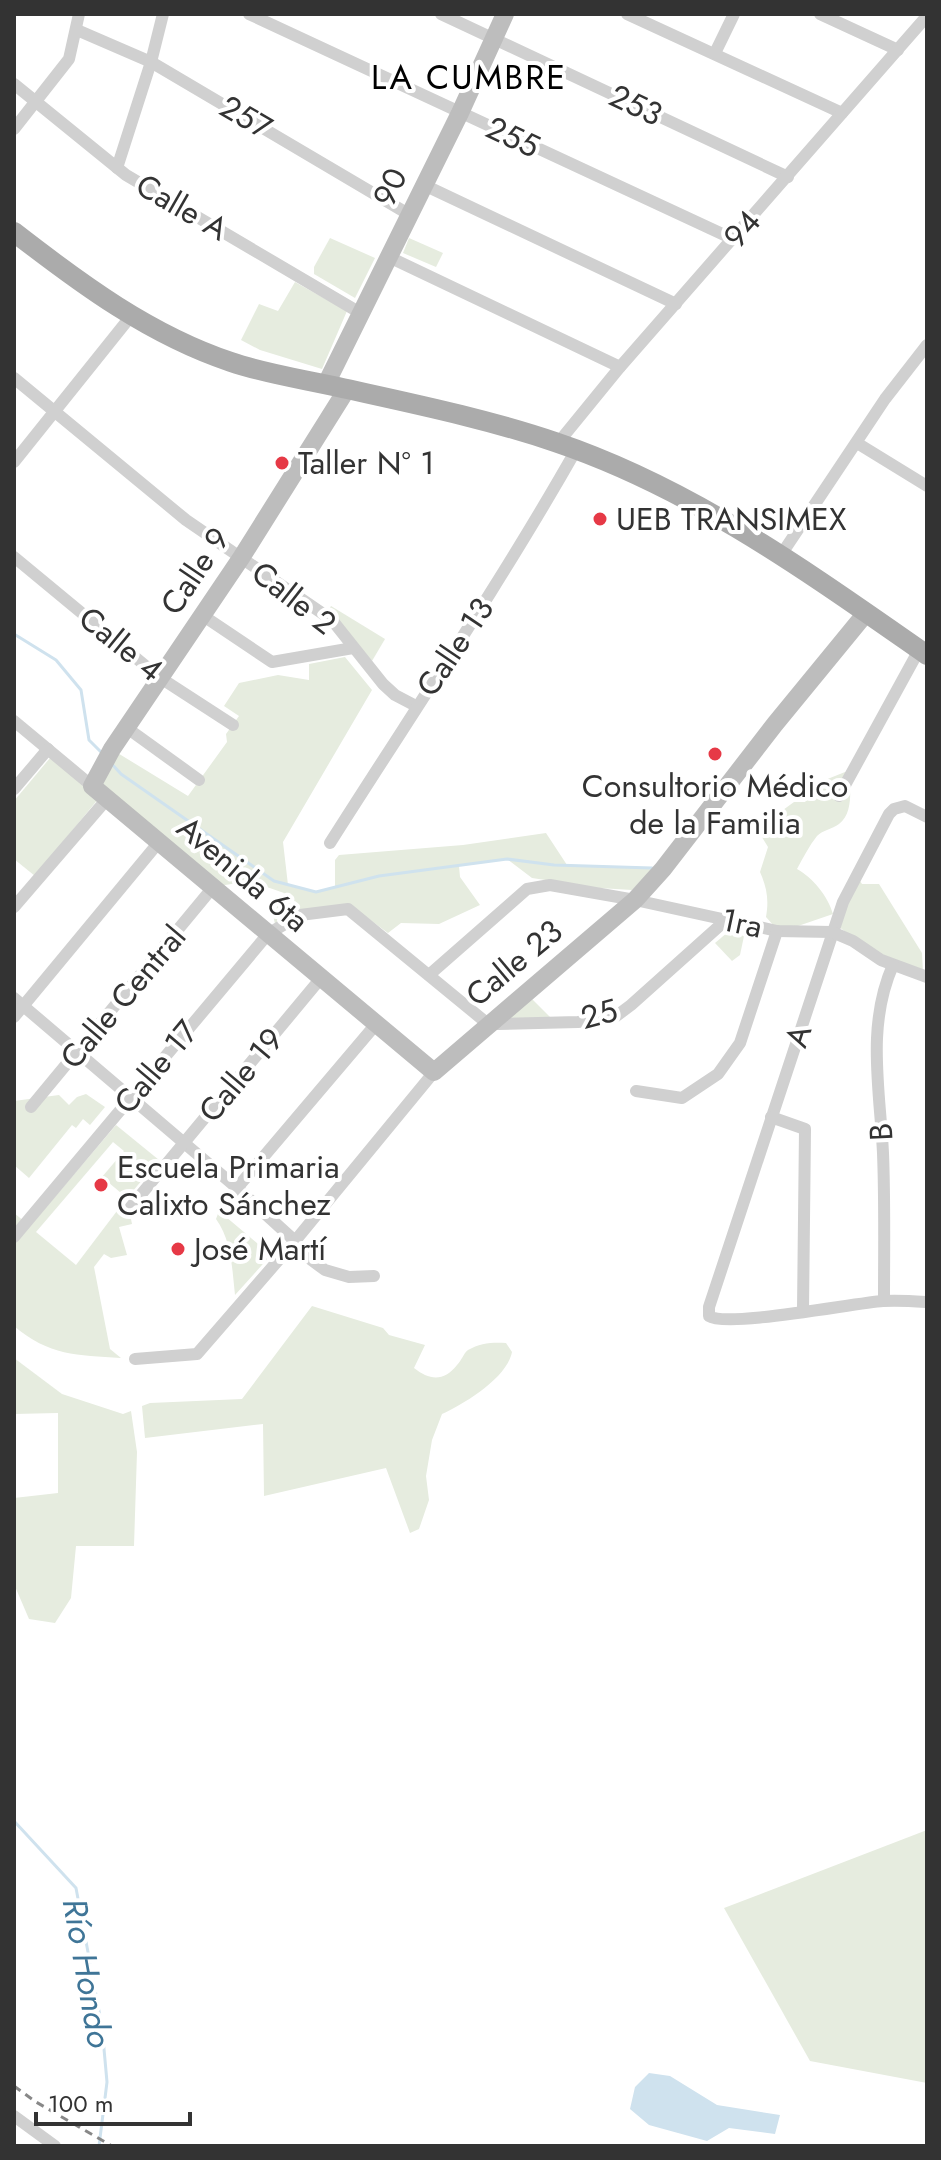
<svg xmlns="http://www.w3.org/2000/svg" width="941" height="2160" font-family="Jost,sans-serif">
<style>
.green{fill:#e6ecdf}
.water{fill:#cfe2ee}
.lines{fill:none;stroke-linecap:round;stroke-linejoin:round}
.stream{stroke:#cfe2ee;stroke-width:3}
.street{stroke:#d0d0d0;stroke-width:12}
.secondary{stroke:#bdbdbd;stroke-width:18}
.primary{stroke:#ababab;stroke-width:20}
.rail{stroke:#888;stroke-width:3;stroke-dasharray:8 6;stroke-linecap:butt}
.poi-dot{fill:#e63946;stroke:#fff;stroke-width:3}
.labels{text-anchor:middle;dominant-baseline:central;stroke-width:8;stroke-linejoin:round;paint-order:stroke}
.street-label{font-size:32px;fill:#333;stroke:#fff}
.poi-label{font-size:32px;fill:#333;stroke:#fff;text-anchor:start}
.neighbourhood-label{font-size:34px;letter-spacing:2px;fill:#000;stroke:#fff}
.water-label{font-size:34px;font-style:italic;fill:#3f7597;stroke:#fff}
</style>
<rect width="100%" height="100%" fill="#fff"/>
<g class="green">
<polygon points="330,238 375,258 355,298 314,274 314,267"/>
<polygon points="409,238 443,253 436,267 403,253"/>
<polygon points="295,282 347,311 322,369 260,350 241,340 259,304 278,311"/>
<polygon points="331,606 385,639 372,661 328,611"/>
<polygon points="345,657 372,690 283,842 288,885 315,892 335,887 335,860 339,855 463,845 546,833 567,865 653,868 632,890 599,888 532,878 507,859 459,866 460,877 480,905 439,924 401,923 388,933 350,905 275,924 273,915 284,893 250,881 219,886 98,786 116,752 188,796 227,742 226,734 239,716 224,706 239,683 278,675 309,680 309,664"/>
<polygon points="50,758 99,798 35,876 14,859 14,801"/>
<path d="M845 772 850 776C850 791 853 814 839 824 832 829 823 830 817 836 809 846 803 858 797 869 813 878 828 896 833 914L798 926H774L766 917C769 900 767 888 760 872L768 847 757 829 794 802H805L825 780Z"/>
<polygon points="860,881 862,884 879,884 922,953 923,972 867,948 839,927 851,895"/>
<polygon points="728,932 744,936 740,955 732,961 715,943"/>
<polygon points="530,997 552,1019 505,1021"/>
<polygon points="86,1094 105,1107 90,1125 83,1119 76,1128 72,1125 29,1178 14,1165 14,1101 59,1095 69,1105 77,1097"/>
<path d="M116 1125 159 1160 127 1198 102 1177 124 1151 113 1142 36 1232 76 1265 120 1207 129 1209 132 1224 119 1227 127 1255 111 1258 104 1254 94 1267 110 1349 121 1358C77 1355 49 1356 14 1326V1213L30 1226Z"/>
<path d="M219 1211 271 1255 235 1295C232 1269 232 1241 216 1219Z"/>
<path d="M312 1306 383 1328 389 1335 425 1345 414 1368C429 1380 444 1382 457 1365 462 1360 463 1354 468 1350 480 1343 493 1342 506 1343L512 1352C507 1378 464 1404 442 1414L432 1440 426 1476 429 1500 419 1529 410 1533 386 1468 264 1496 263 1424 145 1438 142 1406 150 1403 242 1399Z"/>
<polygon points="14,1358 62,1394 123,1414 131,1411 137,1452 134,1546 76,1546 71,1598 55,1623 29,1619 14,1584 14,1498 58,1493 58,1413 14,1414"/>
<polygon points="927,1830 927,2083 810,2061 724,1908"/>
</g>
<polygon class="water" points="649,2073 670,2076 717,2105 780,2115 775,2134 729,2128 707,2141 649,2125 630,2109 635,2087"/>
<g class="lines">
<g class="stream">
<polyline points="14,634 56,660 81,690 89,740 103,754"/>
<polyline points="111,763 121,774 274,881 316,892 379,876 507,859 554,865 652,868"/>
<polyline points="14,1821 76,1888 102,2027 107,2082 99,2146"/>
</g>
<g class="street">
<polyline points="249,14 733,239"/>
<polyline points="441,14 788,177"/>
<polyline points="627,14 842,113"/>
<polyline points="820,14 898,50"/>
<polyline points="77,30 151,62 410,215"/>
<polyline points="715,53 734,14"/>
<polyline points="14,84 126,175 362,314"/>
<polyline points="14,129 69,59 79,14"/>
<polyline points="117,168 151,62 163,14"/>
<polyline points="424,185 676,304"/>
<polyline points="389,257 620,367"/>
<polyline points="14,378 186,520 332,620 383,684 395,695 416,706"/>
<polyline points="558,443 620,367 927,16"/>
<polyline points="857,443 927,486"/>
<polyline points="14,462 131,316"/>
<polyline points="781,555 885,399 927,345"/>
<polyline points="14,557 159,677 233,725"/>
<polyline points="202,615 272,662 353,648"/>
<polyline points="14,721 92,786"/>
<polyline points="127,728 199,780"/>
<polyline points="14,789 48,749"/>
<polyline points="839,796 919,650"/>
<path d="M927 817 905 806 894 809 889 814 843 902 709 1307V1316C726 1328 854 1303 883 1301 898 1300 912 1301 927 1302"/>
<path d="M330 843C413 712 500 584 576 450"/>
<polyline points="14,907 107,799"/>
<polyline points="429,975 527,889 550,885 635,900 777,931 832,932 853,941 881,960 927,977"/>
<polyline points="14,998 237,1188 295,1241 306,1256 325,1270 349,1277 374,1276"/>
<polyline points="14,1017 159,842"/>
<polyline points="636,1091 682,1098 718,1074 740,1043 777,931"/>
<polyline points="31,1107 214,886"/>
<polyline points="771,1117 805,1129 803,1310"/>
<polyline points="237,1188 377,1023"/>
<polyline points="129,1209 321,978"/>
<polyline points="14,1237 268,934 300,915 348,909 488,1024 498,1024 578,1022 615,1017 631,1005 726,920"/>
<path d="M884 1301C884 1252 885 1203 883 1153 880 1090 866 1026 893 965"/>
<polyline points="135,1359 197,1354 295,1241 434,1072"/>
<polyline points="14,2116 55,2146"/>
</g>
<g class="secondary">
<polyline points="326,384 460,113 505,14"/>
<polyline points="347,389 241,558 112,749 92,786 434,1072 635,900 663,869 775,724 866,613"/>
</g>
<path class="primary" d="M14 232C81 284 150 335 231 362 266 374 302 379 338 387 410 403 484 418 555 442 692 488 809 573 927 655"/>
<polyline class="rail" points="14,2086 36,2102 112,2146"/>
</g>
<g class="poi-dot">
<circle cx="282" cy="463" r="8"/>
<circle cx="600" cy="519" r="8"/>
<circle cx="715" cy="754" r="8"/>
<circle cx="101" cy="1185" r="8"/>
<circle cx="178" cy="1249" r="8"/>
</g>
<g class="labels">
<g class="street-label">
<text transform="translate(636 105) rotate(25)">253</text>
<text transform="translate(246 117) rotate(30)">257</text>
<text transform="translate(513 137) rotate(25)">255</text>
<text transform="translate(390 187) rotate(-65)">90</text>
<text transform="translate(182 207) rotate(30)">Calle A</text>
<text transform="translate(742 229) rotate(-49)">94</text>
<text transform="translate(195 571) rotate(-56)">Calle 9</text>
<text transform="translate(294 598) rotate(38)">Calle 2</text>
<text transform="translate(121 644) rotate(39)">Calle 4</text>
<text transform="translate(455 647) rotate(-56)">Calle 13</text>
<text transform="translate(243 874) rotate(40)">Avenida 6ta</text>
<text transform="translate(742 923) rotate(12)">1ra</text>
<text transform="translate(514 963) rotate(-40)">Calle 23</text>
<text transform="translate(123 997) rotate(-50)">Calle Central</text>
<text transform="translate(599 1014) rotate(-15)">25</text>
<text transform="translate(798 1036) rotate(-72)">A</text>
<text transform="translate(156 1067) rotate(-50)">Calle 17</text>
<text transform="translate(241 1075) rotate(-50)">Calle 19</text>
<text transform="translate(881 1132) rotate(-93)">B</text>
</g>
<g class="poi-label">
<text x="298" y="463">Taller Nº 1</text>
<text x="616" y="519">UEB TRANSIMEX</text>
<text x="715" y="786" text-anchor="middle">Consultorio Médico<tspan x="715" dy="37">de la Familia</tspan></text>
<text x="117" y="1167">Escuela Primaria<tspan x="117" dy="37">Calixto Sánchez</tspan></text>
<text x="194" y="1249">José Martí</text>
</g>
<g class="neighbourhood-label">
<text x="469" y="77">LA CUMBRE</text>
</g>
<g class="water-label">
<text transform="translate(87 1973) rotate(80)">Río Hondo</text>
</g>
</g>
<rect width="941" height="2160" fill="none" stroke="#333333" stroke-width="32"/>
<path d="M36 2112v12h154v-12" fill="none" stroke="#333333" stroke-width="4"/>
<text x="48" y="2112" font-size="24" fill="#333333" stroke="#ffffff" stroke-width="6" paint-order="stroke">100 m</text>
</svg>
